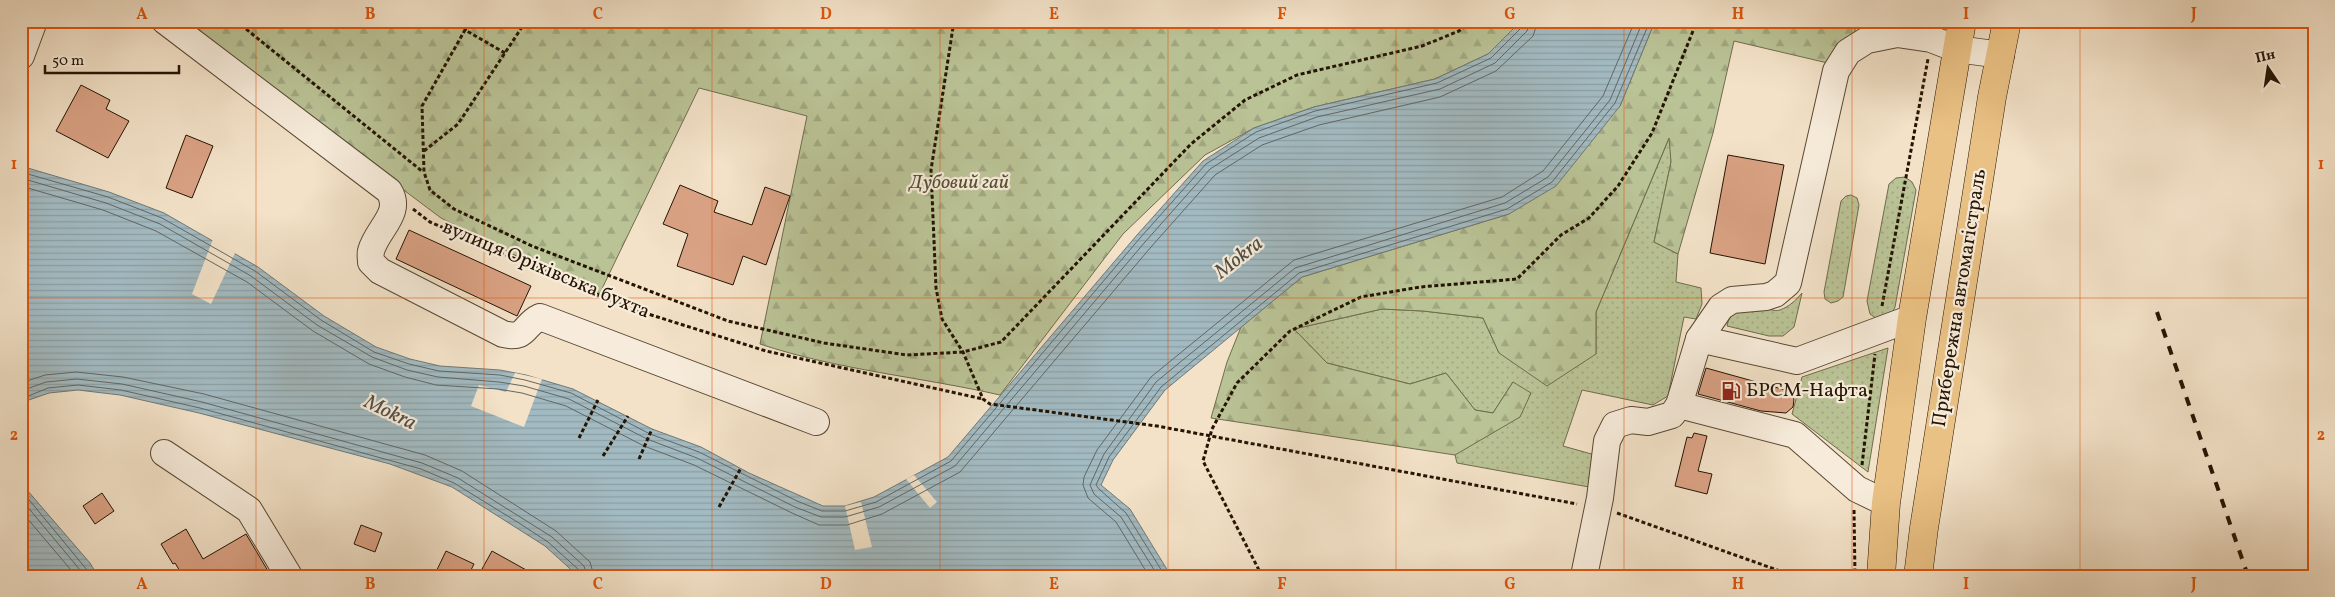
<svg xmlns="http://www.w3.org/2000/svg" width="2335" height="597" font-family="Vollkorn,serif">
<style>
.grass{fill:url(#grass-dots);stroke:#6f6c4c}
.forest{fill:url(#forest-firs);stroke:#6f6c4c}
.water{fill:url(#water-rules);stroke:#707875}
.pier{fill:#f3e2c8}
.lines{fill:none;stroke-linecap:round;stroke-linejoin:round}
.shore{stroke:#636762;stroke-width:1}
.building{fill:#daa284;stroke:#241403}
.minor-casing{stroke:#584834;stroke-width:28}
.major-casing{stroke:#241403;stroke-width:29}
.path{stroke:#241403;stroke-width:3;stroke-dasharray:4 2.5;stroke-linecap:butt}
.minor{stroke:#f7ecdb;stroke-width:26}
.major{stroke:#eac184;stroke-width:28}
.rail{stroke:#241403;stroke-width:4;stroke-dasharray:9 9;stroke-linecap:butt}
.grid{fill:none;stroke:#de560c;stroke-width:1;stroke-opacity:0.55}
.labels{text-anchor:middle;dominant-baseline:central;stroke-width:4.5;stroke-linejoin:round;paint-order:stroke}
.park-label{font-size:20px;font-style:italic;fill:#585136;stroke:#f7ecdb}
.street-label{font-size:20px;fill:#241403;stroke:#f7ecdb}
.poi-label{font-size:20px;fill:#241403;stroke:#f7ecdb;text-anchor:start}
.water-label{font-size:21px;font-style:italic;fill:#504e46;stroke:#f7ecdb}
.neatline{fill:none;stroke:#de560c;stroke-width:2}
.grid-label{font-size:16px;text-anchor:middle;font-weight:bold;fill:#de560c}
</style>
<defs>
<pattern id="grass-dots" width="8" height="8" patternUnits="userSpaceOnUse" patternTransform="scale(1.25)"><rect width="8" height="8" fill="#bac396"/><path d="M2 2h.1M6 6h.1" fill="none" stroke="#a0a780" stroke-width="1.8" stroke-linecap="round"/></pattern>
<pattern id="forest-firs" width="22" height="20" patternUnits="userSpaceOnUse" patternTransform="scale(1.25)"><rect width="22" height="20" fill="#bac396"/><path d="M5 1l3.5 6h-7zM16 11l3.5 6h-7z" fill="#a0a780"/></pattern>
<pattern id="water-rules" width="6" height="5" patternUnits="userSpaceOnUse" patternTransform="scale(1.25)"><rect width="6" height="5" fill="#a2bac1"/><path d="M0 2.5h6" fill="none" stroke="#8b9fa4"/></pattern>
</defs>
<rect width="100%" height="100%" fill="#f3e2c8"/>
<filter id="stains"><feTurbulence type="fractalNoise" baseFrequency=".004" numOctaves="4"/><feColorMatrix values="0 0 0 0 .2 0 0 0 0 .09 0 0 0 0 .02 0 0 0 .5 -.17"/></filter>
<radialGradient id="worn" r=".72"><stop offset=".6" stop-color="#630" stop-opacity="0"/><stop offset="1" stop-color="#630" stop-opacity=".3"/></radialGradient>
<g class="grass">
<polygon points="1670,136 1671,162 1654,242 1678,254 1676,282 1701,288 1702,304 1696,319 1684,317 1668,396 1653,405 1582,390 1563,446 1595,455 1589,487 1457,463 1455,455 1472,438 1520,417 1513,382 1493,413 1475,410 1446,373 1410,384 1327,363 1294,329 1382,309 1423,311 1483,318 1499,353 1596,354 1596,312"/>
<polygon points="1905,177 1912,182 1916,190 1895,307 1890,318 1880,321 1870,314 1867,301 1889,184 1896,178"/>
<polygon points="1851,195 1857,198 1859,205 1843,297 1838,301 1831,303 1825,299 1824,292 1841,201 1846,196"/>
<path d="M1802 293 1794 327 1783 336H1769L1727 326C1730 309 1746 306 1761 307 1767 308 1774 312 1780 310 1790 306 1795 301 1802 293Z"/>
<polygon points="1888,348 1868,472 1792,414 1802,377"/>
</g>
<g class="forest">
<path d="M183 21H1521L1488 54 1435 79 1314 107 1254 128 1205 155 1123 234 1000 395C921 377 838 370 760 344L807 116 699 88 598 297 441 218 253 77Z"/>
<polygon points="1655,21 1857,21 1854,35 1832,64 1734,41 1713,133 1678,254 1654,242 1671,162 1669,138 1596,312 1596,354 1547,386 1499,353 1483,318 1423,311 1382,309 1294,329 1327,363 1410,384 1446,373 1475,410 1493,413 1513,382 1531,393 1520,417 1455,455 1211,418 1227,362 1241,327 1302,277 1509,214 1620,106"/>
</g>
<g class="water">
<polygon points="1521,21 1655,21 1620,106 1556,186 1509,214 1302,277 1165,390 1113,460 1101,485 1130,509 1171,576 578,576 545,546 452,487 390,464 199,413 120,395 78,390 49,393 26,401 21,406 21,166 109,192 164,213 258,267 324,316 376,347 410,359 440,366 500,370 526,375 573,389 652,429 701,447 749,473 823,506 845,506 874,497 948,457 1137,235 1203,161 1254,128 1314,107 1435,79 1488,54"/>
<polygon points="21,483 90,563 98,576 21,576"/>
</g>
<g class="pier">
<polygon points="213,239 235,253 211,304 192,294"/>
<polygon points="515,373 542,379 524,427 471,406 479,385 506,392"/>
<polygon points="914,475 937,502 930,508 906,479"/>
<polygon points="861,502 872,547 855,550 845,506"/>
</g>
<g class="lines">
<g class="shore">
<polyline points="21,172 108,197 162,218 255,271 321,320 374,352 409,364 439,371 500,375 525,380 571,393 650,434 699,452 797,501 822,511 845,511 876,502 951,461 1140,238 1206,164 1256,132 1315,111 1437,83 1491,58 1522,27 1524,21"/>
<polyline points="21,178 106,203 160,224 251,276 317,325 372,357 407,370 438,377 499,382 524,386 569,399 647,439 697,458 795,507 821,517 845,517 879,507 955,466 1145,242 1210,169 1259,138 1317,117 1440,89 1495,63 1527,31 1530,21"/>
<polyline points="21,186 103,210 156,231 247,282 313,331 369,364 405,377 436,385 498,389 522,393 566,406 644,446 694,465 792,513 819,525 847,525 882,514 960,472 1151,247 1215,175 1262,145 1319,125 1440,97 1496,71 1533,36 1538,21"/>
<polyline points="21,383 45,375 76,372 123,377 204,394 425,455 462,471 556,531 590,562 594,576"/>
<polyline points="21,391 46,382 77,379 122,384 202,402 422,463 458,478 552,537 584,566 587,576"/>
<polyline points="21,399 48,388 78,385 121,390 200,408 421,469 454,483 519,523 548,542 579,570 581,576"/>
<polyline points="21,490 92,576"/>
<polyline points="21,499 85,576"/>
<polyline points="21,511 76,576"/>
<polyline points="1149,576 1116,522 1088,498 1083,485 1084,477 1097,450 1151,377 1294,260 1502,197 1543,171 1603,96 1635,21"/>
<polyline points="1158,576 1121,517 1094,494 1090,485 1104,454 1156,382 1295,268 1505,203 1548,177 1610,100 1643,21"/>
<polyline points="1165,576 1126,513 1099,489 1096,485 1109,457 1161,387 1299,273 1507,209 1552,182 1615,103 1650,21"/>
</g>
</g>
<g class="building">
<polygon points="81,85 110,100 106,109 129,121 108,158 56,131"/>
<polygon points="186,135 213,146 192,198 166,188"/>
<polygon points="1728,155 1784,165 1765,264 1710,253"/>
<polygon points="680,185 718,201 714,212 752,225 765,187 790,196 766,265 743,256 733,285 677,266 688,234 663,224"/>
<polygon points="409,230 531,286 517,316 396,259"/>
<polygon points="1706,368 1789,391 1794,399 1793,407 1786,413 1761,411 1698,394"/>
<polygon points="1694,433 1707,436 1698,471 1712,474 1707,494 1675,486 1687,437 1692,438"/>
<polygon points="102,493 114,511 95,524 83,506"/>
<polygon points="361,525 382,533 375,552 354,544"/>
<polygon points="186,529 203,559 246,534 271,576 183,576 175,563 173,564 161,544"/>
<polygon points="446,551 474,564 468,576 434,576"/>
<polygon points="492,551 537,576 495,576 482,569"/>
</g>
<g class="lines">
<g class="minor-casing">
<g id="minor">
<path d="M165 21 389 191C403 213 377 229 371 251 370 254 371 259 371 262L380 271 503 334C527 340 523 325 540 317L816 422"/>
<polyline points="21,56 34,21"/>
<polyline points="1699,339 1797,361 1912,318"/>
<polyline points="1679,405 1795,435 1857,489 1886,503"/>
<polyline points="164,453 249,510 289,576"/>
<polyline points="1584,576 1600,498 1607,441 1615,425 1631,420 1648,422 1672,415 1679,405 1699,339 1721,307 1732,300 1766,297 1775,294 1788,283 1836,71 1848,52 1867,40 1897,34 1931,39 1957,49 2001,55"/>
</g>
</g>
<g class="major-casing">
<g id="major">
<polyline points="1881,576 1886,503 1912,318 1962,21"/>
<polyline points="1918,576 1924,528 1992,97 2007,21"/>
</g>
</g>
<g class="path">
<polyline points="236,21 423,172"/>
<polyline points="455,21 465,30 470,21"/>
<polyline points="954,21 931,170 936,288 942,319 963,352 983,399 990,404 1157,426 1577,504"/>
<polyline points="505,53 465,30 422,106 424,172 430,190 454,209 532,246 728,321 824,343 907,355 963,352 1001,342 1191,144 1245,100 1297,75 1422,46 1459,31 1473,21"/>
<polyline points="424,151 458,124 526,21"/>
<polyline points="413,209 430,222 629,308 766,351 983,399"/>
<polyline points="1882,306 1928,59"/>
<polyline points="579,438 598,400"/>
<polyline points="603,456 628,416"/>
<polyline points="639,459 652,429"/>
<polyline points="1862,465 1875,354"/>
<polyline points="719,507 741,468"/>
<polyline points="1854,510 1855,576"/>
<polyline points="1617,513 1780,571 1788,576"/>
<polyline points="1262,576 1203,461 1212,429 1237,383 1290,331 1361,297 1420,287 1517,279 1561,235 1589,218 1618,186 1652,133 1697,21"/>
</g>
<use href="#minor" class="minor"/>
<use href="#major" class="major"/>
<polyline class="rail" points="2157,312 2248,576"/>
</g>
<path class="grid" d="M256 21V576M484 21V576M712 21V576M940 21V576M1168 21V576M1396 21V576M1624 21V576M1852 21V576M2080 21V576M21 298H2314"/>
<defs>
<g id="fuel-bare" transform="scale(1.5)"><path d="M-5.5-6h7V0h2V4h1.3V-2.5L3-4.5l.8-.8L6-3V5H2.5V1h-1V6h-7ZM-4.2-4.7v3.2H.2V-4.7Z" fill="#8f2418" stroke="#f7ecdb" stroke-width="2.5" paint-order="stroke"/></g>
</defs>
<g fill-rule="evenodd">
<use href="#fuel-bare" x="1731" y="391"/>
</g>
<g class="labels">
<g class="park-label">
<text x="959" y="183">Дубовий гай</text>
</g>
<g class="street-label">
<text transform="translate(546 270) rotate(23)">вулиця Оріхівська бухта</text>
<text transform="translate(1960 298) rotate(-81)">Прибережна автомагістраль</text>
</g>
<g class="poi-label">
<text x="1746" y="391">БРСМ-Нафта</text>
</g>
<g class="water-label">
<text transform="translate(1239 258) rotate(-38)">Mokra</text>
<text transform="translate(390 413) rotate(26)">Mokra</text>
</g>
</g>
<rect width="2335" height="597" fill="none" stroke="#f3e2c8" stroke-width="55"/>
<g transform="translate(2268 68) rotate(347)" stroke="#f7ecdb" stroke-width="4" paint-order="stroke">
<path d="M0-4L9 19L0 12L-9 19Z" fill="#241403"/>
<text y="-8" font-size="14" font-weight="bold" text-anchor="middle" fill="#241403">Пн</text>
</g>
<path d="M45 65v8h134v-8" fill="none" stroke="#241403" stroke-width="2.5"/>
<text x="52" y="65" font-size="15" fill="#241403" stroke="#f7ecdb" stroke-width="4" paint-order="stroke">50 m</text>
<rect x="28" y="28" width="2280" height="542" class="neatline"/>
<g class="grid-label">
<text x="142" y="19">A</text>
<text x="370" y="19">B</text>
<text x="598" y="19">C</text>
<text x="826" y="19">D</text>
<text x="1054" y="19">E</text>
<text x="1282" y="19">F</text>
<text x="1510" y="19">G</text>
<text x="1738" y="19">H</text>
<text x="1966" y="19">I</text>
<text x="2194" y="19">J</text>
<text x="14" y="169">1</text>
<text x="2321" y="169">1</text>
<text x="14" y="440">2</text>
<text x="2321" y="440">2</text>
<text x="142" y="589">A</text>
<text x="370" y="589">B</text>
<text x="598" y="589">C</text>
<text x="826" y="589">D</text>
<text x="1054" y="589">E</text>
<text x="1282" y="589">F</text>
<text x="1510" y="589">G</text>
<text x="1738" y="589">H</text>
<text x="1966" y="589">I</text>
<text x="2194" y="589">J</text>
</g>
<rect width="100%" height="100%" filter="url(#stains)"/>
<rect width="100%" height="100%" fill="url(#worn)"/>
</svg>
